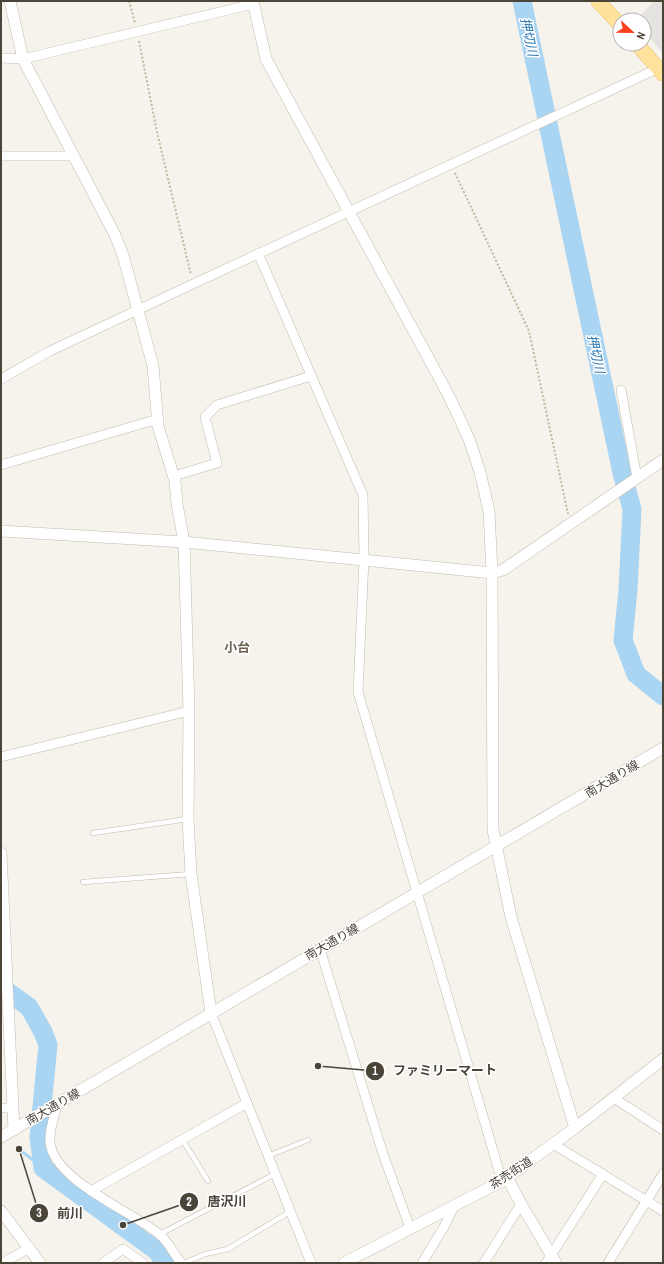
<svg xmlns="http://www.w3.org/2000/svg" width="664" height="1264" font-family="'Archivo Narrow','Noto Sans JP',sans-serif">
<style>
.parking{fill:#e5e3e0}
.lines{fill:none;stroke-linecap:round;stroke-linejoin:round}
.stream{stroke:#a9d4f2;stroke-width:3}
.river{stroke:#a9d4f2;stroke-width:19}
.service-casing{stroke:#c2bbae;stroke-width:5.5}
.minor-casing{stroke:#c2bbae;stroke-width:10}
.tertiary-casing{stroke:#c2bbae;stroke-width:12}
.primary-casing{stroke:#e6c16a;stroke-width:15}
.path{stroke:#c4b79f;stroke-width:2;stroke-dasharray:2 2;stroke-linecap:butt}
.service{stroke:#fff;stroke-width:4.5}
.minor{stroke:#fff;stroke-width:9}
.tertiary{stroke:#fff;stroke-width:11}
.primary{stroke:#ffe39c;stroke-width:14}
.labels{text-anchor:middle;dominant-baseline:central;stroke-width:3;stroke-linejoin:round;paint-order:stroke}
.street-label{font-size:12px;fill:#4b4439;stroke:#fff}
.water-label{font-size:13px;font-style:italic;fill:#2e7ab2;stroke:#fff}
.neighbourhood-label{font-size:13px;font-weight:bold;fill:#6e6250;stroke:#fff}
.leader{fill:none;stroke:#4b4439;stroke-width:1.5}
.callout-dot{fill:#4b4439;stroke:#fff;stroke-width:1.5}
.mark-label{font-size:12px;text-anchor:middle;font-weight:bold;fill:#fff}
.callout-label{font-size:13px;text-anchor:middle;font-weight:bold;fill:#4b4439;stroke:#fff;stroke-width:3;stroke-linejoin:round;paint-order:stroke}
</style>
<rect width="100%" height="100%" fill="#f6f3ec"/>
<polygon class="parking" points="654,1 663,1 663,50 661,51 644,32 644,20 637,20"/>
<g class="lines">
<polyline class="stream" points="19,1149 43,1168"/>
<g class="river">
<polyline points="522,1 622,473 632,509 628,590 623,640 636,674 663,696"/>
<polyline points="1,987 29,1007 43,1032 48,1045 39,1137 43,1168 157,1251 165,1263"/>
</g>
<g class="service-casing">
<g id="service">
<polyline points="93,833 188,819"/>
<polyline points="83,882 191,874"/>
<polyline points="182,1139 208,1181"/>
<polyline points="268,1156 308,1140"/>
<polyline points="160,1234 275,1174"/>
<polyline points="184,1263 205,1254 228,1249 291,1211"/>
</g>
</g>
<g class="minor-casing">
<g id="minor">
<polyline points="1,58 23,59 253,4"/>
<polyline points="1,156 73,156"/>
<polyline points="258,253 363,495 364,559 358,692 502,1181"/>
<polyline points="1,379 50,351 193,284 661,67"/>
<polyline points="621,390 637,478"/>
<polyline points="1,465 158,419"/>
<polyline points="174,476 217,463 205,417 217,405 311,376"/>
<polyline points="1,757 189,711"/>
<polyline points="320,949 383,1154 410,1228"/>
<polyline points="211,1013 311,1263"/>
<polyline points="614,1098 663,1130"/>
<path d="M57 1106C54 1117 49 1130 50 1142 53 1180 131 1211 159 1234 168 1241 174 1254 181 1263"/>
<polyline points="1,1108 13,1108"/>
<polyline points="553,1144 663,1211"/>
<polyline points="91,1191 247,1103"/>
<polyline points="3,1263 29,1248"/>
<polyline points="103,1263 123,1249 143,1263"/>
<polyline points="422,1263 444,1227 454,1206"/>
<polyline points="484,1263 521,1204"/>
<polyline points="546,1263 603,1174"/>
<polyline points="608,1263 663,1174"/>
</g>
</g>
<g class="tertiary-casing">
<g id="tertiary">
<polyline points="10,1 23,59 115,235 123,255 153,366 158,426 175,481 177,504 184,542 189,711 188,819 191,874 211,1013"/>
<polyline points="253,1 266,59 449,396 469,439 480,472 489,511 492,573 493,830 511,917 575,1128"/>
<polyline points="1,531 184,542 492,573 503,570 663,460"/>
<polyline points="1,853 14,1130"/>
<polyline points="1,1137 663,748"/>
<polyline points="507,1177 521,1204 556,1263"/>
<polyline points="1,1211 40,1263"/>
<polyline points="344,1263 502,1181 575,1128 663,1059"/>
</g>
</g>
<g class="primary-casing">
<g id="primary">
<polyline points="598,1 620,25"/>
<polyline points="637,44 663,74"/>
</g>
</g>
<g class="path">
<polyline points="129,1 135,23"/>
<polyline points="139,41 157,132 191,275"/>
<polyline points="455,173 529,331 568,514"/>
</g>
<use href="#service" class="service"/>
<use href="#minor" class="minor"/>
<use href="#tertiary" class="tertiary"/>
<use href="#primary" class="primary"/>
</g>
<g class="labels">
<g class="street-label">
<text transform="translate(612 779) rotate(-31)">南大通り線</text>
<text transform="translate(332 942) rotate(-30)">南大通り線</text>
<text transform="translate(53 1107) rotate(-30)">南大通り線</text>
<text transform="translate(511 1173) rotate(-33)">茶売街道</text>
</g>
<g class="water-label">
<text transform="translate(529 37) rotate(78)">押切川</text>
<text transform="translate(596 354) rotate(78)">押切川</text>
</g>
<g class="neighbourhood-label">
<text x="237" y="647">小台</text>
</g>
</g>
<path class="leader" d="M318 1066L375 1071M123 1225L189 1202M19 1149L39 1213"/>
<g class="callout-dot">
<circle cx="318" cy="1066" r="4"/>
<circle cx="123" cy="1225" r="4"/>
<circle cx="19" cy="1149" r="4"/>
<circle cx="375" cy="1071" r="10"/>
<circle cx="189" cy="1202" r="10"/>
<circle cx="39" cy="1213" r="10"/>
</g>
<g class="mark-label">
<text x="375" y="1075">1</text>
<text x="189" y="1206">2</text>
<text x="39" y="1217">3</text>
</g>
<g class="callout-label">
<text x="445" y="1075">ファミリーマート</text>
<text x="227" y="1206">唐沢川</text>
<text x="70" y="1218">前川</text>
</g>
<rect width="664" height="1264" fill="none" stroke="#4b4439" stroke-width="4"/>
<g transform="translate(632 32) rotate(112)"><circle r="19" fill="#ffffff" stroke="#b7b4b0"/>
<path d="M0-3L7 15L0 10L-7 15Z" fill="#fc3f1d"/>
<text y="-6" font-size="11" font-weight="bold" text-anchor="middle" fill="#4b4439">N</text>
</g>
</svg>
